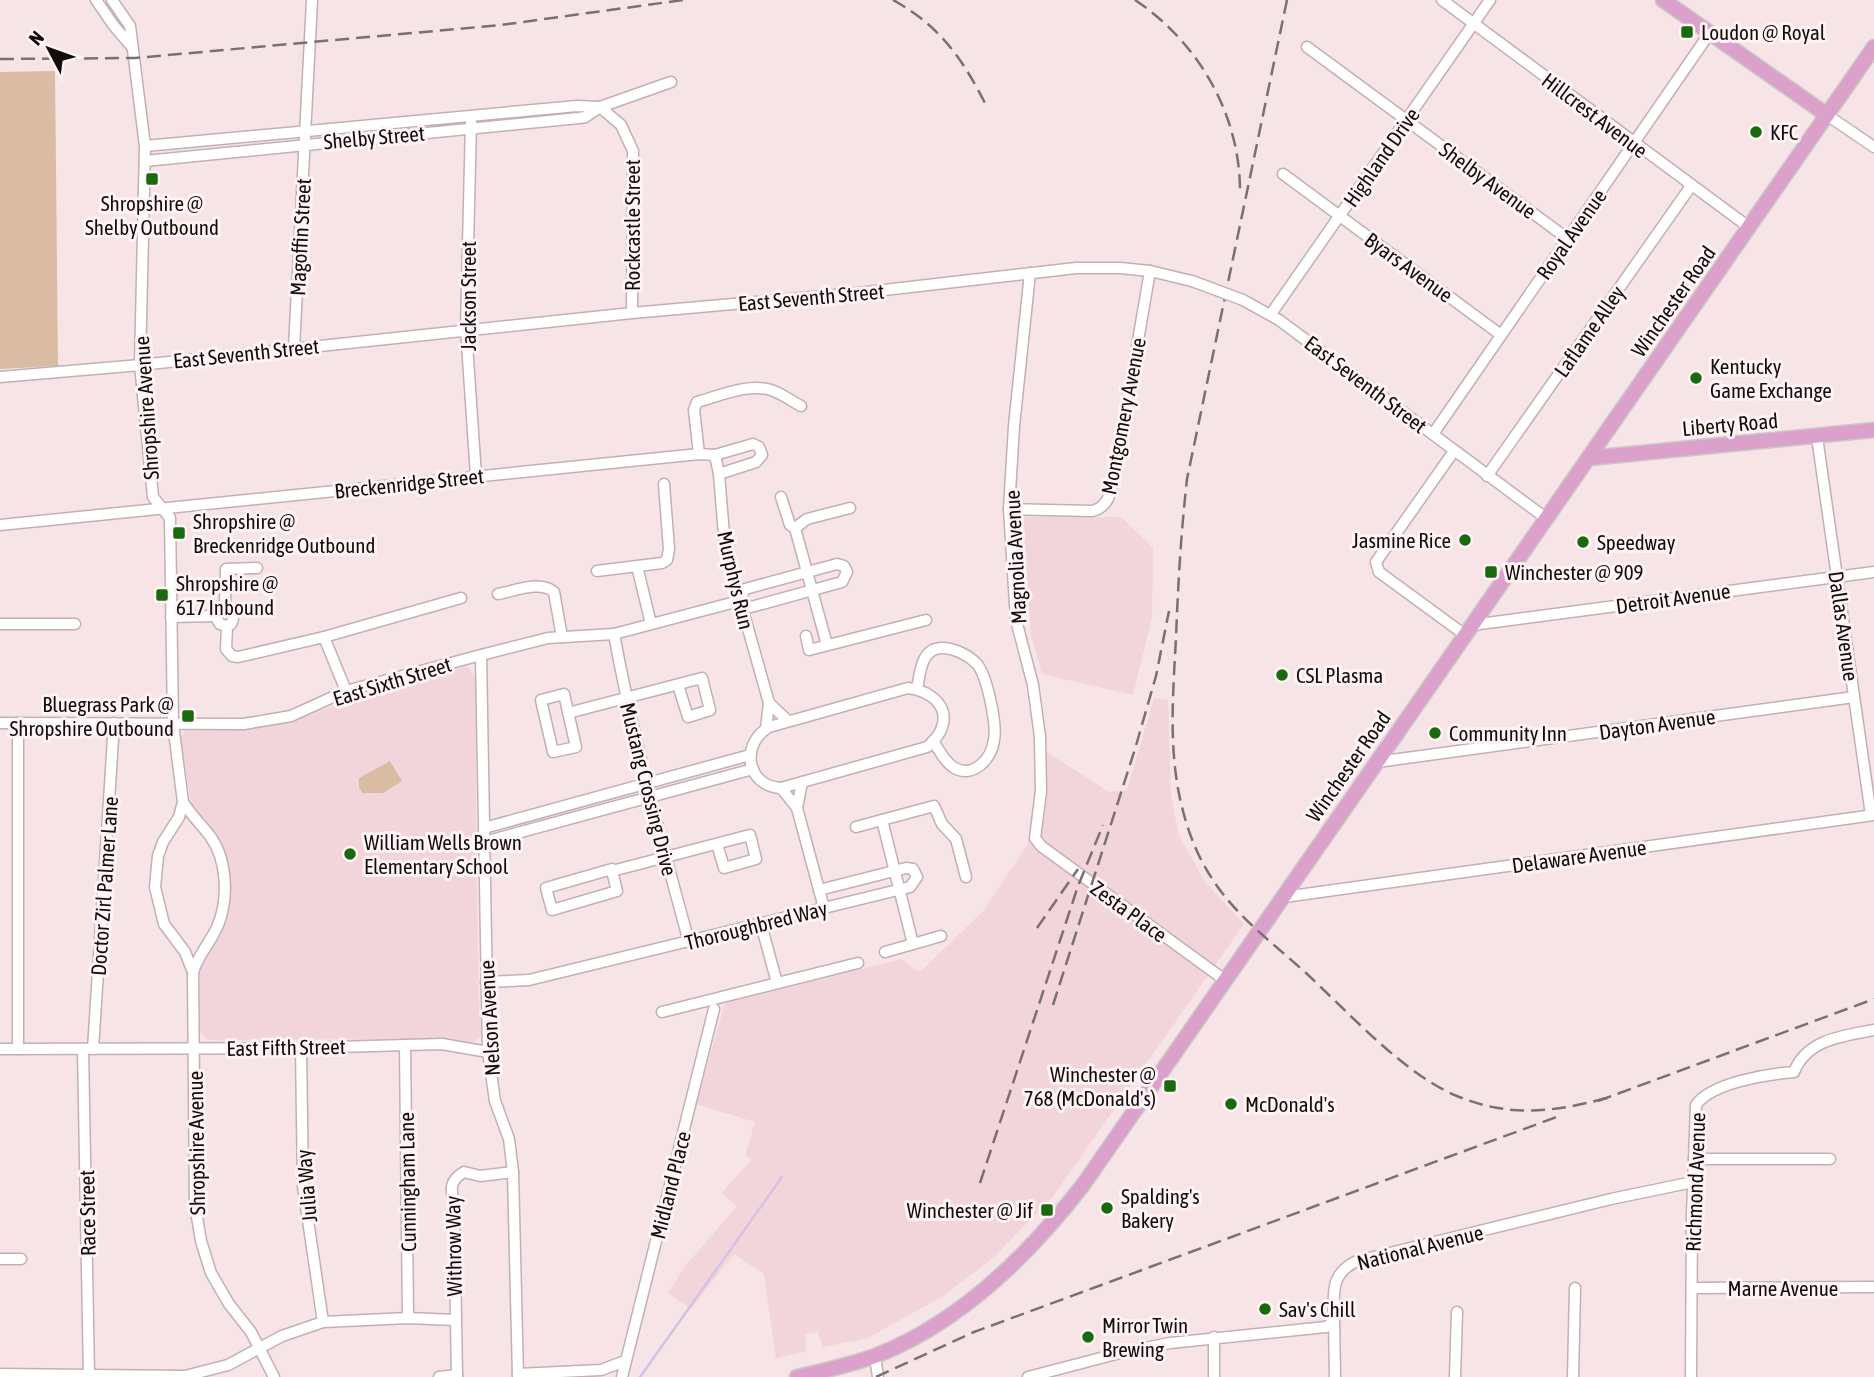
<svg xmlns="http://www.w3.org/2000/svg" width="1874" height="1377" font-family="'Asap Condensed',sans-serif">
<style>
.built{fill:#f1d5da}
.green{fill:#dabca5}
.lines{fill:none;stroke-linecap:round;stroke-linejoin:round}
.stream{stroke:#d6c1e4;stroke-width:2.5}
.minor-casing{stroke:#c2b0b3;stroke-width:13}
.major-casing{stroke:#cbcaca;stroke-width:17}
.minor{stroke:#fff;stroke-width:10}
.major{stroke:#dba1cb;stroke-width:14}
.rail{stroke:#7b6f71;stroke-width:2.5;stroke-dasharray:14 7;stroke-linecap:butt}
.minor-bridge-casing{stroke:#c2b0b3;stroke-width:13;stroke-linecap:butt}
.minor-bridge{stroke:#fff;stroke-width:10}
.poi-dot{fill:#196a0c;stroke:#fff3f5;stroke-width:2.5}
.labels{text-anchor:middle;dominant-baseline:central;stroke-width:6;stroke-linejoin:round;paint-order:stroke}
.poi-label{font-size:21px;fill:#120c0d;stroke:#fff3f5;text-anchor:start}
.street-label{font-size:21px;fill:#120c0d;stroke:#fff3f5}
</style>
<rect width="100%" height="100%" fill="#f7e4e7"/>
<g class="built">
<polygon points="1023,517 1121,517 1153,548 1152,617 1133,695 1042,674 1031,635"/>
<polygon points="467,666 476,677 476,830 479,1005 482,1034 473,1043 436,1039 207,1040 200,1031 200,962 223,926 219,842 211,828 198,817 192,808 180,738 185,731 248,730 292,722 355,697"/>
<polygon points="1154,698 1168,700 1171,794 1178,833 1205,882 1244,924 1052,1198 994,1257 945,1295 868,1338 823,1347 818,1332 805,1334 806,1351 776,1358 764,1274 734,1254 691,1309 668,1293 686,1265 737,1206 722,1193 751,1160 745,1155 755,1122 696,1104 725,1003 901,959 920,972 985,909 1027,845 1047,752 1109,792 1127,790"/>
</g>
<g class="green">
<polygon points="55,71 58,366 0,369 0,72"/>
<polygon points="390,761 402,781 383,793 362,793 359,787 359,778"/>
</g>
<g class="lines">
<polyline class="stream" points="640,1377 782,1177"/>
<g class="minor-casing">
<g id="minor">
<polyline points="96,0 114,26 132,47"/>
<polyline points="112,0 130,26 145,146 140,365 153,497 170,518 173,724 183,802 179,817 163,842 158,856 155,887 164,924 185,952 193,972"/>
<polyline points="1442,0 1750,228"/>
<polyline points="1307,47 1568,239"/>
<polyline points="1827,115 1874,147"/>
<polyline points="471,122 466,329 476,476"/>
<polyline points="145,161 579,118 585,117 600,107 577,106 145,146"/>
<polyline points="1283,174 1501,335"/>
<polyline points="1030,273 1014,426 1009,509 1016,620 1033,685 1040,737 1041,791 1035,838 1041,846 1226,981"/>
<polyline points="1243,300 1279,320 1547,519"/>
<polyline points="632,313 633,151 621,125 600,107 671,82"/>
<polyline points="1271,314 1490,0"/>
<polyline points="294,348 312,0"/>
<polyline points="0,377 140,365 632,313 858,293 1076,268 1120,268 1150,271 1192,281"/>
<polyline points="1433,434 1709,34"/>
<polyline points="1817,437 1871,815"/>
<polyline points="1454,451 1376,562 1379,572 1465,635"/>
<path d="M699 454 694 410 697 402C719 396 748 383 771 390 781 393 791 401 801 406"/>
<polyline points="715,455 719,474 725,547 769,703"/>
<polyline points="1487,476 1691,186"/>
<polyline points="781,497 790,525 795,528 827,645"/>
<path d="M1009 509 1092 511C1110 507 1111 489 1115 474L1150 271"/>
<polyline points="0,525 699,454 715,455 753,444 759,447 762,455 756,462 719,474"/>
<polyline points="795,528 807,519 850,508"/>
<polyline points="637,566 651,624"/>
<polyline points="597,571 662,563 667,560 669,549 664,484"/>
<path d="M498 594C515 591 540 580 554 592L562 637"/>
<polyline points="225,605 226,569 257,568"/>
<path d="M225 605C233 609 235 617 231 624L227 626 220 624 215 616 218 610Z"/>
<polyline points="171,617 215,616"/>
<polyline points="0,624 75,624"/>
<polyline points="1472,625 1874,572"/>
<polyline points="227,626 226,649 232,656 238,657 324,637 461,598"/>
<path d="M614 634C633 738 661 840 689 942"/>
<polyline points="806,636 809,650 926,620"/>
<polyline points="324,637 346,691"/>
<polyline points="481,655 488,1052 495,1101 509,1139 513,1172 518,1377"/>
<path d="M908 688C944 693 957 722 927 747L781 788C746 786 740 744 769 727Z"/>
<path d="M917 689C920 673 921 648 942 648 954 648 968 655 976 663 987 674 997 724 994 740 992 759 972 780 953 767 944 761 939 750 933 741"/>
<polygon points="564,694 576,747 553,752 541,700"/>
<polyline points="568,713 702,678 710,710 688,717 678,685"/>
<polyline points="0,723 244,724 291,716 346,691 481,655 548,638 614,634 739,601 751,607 842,582 847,572 844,566 837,564 745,589 739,601"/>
<polyline points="766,728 769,703 788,721"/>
<polyline points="1377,762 1854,697"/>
<polyline points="781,788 797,808 802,782"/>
<path d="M183 802C191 815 201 824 210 836 227 859 229 898 218 925 211 942 199 953 193 972L195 1205 201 1241 211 1273 229 1304 251 1332 274 1377"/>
<polyline points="797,808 824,908"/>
<polyline points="882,820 913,944"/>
<polyline points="856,827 934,806 942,824 956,839 966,877"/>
<polyline points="484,828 750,755"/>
<polyline points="484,842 753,769"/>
<polyline points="612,871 617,891 552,910 546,888 612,869 612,871 750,835 756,859 724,868 717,844"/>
<polyline points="1284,897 1874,815"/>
<polyline points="761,924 777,983"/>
<polyline points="885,952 941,936"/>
<polyline points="486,982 529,980 910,887 917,877 913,869 906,868 819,890"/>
<polyline points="662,1012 858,963"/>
<polyline points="405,1045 408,1318"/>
<polyline points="301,1048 303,1186 323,1322"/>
<polyline points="0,1049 301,1048 442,1044 488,1052"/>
<polyline points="18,1049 18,723"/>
<polyline points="83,1049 89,1377"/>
<polyline points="93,1049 114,723"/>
<polyline points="1694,1159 1830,1159"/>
<polyline points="0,1259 21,1259"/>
<polyline points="1692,1288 1874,1287"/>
<polyline points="1334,1321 1335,1377"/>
<polyline points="1214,1337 1214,1377"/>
<polyline points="875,1356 878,1377"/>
<polyline points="0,1374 185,1376 228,1365 282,1336 323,1322 408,1318 455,1320"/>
<polyline points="518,1374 601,1370 625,1361"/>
<polyline points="439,1377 457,1375"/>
<path d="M457 1377 454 1203C450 1189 450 1180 464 1172L480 1176 513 1172"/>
<polyline points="622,1377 714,1009"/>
<path d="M1028 1377 1120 1353 1170 1343 1326 1327 1334 1321C1334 1294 1329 1274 1357 1261L1611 1199 1693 1182"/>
<polyline points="1455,1377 1457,1312"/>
<polyline points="1573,1377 1575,1288"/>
<path d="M1691 1377 1692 1215 1696 1105C1711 1083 1767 1074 1794 1072 1807 1039 1843 1036 1874 1030"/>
</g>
</g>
<g class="major-casing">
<g id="major">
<polyline points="1663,0 1827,115"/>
<polyline points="1590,458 1874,430"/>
<path d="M797 1377C823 1371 850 1365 875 1356 960 1323 1028 1256 1083 1185L1874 47"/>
</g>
</g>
<use href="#minor" class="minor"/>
<use href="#major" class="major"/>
<g class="rail">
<path d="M893 0C940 26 962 58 986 105"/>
<path d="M1135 0C1198 42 1240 114 1240 191"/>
<path d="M1287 0 1187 479C1181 532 1178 585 1176 638 1173 694 1168 752 1182 807 1188 832 1198 858 1213 880 1236 916 1274 944 1306 973 1348 1012 1405 1075 1457 1096 1510 1118 1554 1112 1607 1098"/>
<polyline points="0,59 135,58 501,25 683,0"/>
<polyline points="1037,928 1078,869"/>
<polyline points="1053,1005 1135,749 1156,676 1169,611"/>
<polyline points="1598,1101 1874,999"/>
<polyline points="980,1183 1078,886 1103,825"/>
<polyline points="876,1377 974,1332 1562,1115"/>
</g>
<g class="minor-bridge-casing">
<polyline id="minor-bridge" points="1192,281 1243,300"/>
</g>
<use href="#minor-bridge" class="minor-bridge"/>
</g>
<g class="poi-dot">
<rect x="1680" y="25" width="14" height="14" rx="3.5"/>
<circle cx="1756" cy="132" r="7"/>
<rect x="145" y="172" width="14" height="14" rx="3.5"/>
<circle cx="1696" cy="378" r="7"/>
<rect x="172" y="526" width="14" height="14" rx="3.5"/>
<circle cx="1465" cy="540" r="7"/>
<circle cx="1583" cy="542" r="7"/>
<rect x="1484" y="565" width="14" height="14" rx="3.5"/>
<rect x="155" y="588" width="14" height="14" rx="3.5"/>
<circle cx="1282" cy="675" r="7"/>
<rect x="181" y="709" width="14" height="14" rx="3.5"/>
<circle cx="1435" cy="733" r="7"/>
<circle cx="350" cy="854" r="7"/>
<rect x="1163" y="1079" width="14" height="14" rx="3.5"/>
<circle cx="1231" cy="1104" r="7"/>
<circle cx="1107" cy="1208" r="7"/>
<rect x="1040" y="1203" width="14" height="14" rx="3.5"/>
<circle cx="1265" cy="1309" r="7"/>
<circle cx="1088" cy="1337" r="7"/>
</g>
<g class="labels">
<g class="poi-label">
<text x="1701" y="32">Loudon @ Royal</text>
<text x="1770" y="132">KFC</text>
<text x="152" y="203" text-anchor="middle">Shropshire @<tspan x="152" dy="24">Shelby Outbound</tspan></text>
<text x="1710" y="366">Kentucky<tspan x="1710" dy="24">Game Exchange</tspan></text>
<text x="193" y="521">Shropshire @<tspan x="193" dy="24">Breckenridge Outbound</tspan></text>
<text x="1451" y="540" text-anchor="end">Jasmine Rice</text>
<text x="1597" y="542">Speedway</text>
<text x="1505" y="572">Winchester @ 909</text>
<text x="176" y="583">Shropshire @<tspan x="176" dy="24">617 Inbound</tspan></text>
<text x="1296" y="675">CSL Plasma</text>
<text x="174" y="704" text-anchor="end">Bluegrass Park @<tspan x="174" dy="24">Shropshire Outbound</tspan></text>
<text x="1449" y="733">Community Inn</text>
<text x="364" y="842">William Wells Brown<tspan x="364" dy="24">Elementary School</tspan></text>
<text x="1156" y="1074" text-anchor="end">Winchester @<tspan x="1156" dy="24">768 (McDonald's)</tspan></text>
<text x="1245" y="1104">McDonald's</text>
<text x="1121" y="1196">Spalding's<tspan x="1121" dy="24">Bakery</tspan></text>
<text x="1033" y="1210" text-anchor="end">Winchester @ Jif</text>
<text x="1279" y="1309">Sav's Chill</text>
<text x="1102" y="1325">Mirror Twin<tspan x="1102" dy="24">Brewing</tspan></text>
</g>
<g class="street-label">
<text transform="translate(1595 115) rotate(37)">Hillcrest Avenue</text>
<text transform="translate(374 137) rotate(-5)">Shelby Street</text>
<text transform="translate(1381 157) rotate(-55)">Highland Drive</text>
<text transform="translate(1488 180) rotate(36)">Shelby Avenue</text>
<text transform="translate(632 225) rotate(-90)">Rockcastle Street</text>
<text transform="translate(1571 234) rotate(-55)">Royal Avenue</text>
<text transform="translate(300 237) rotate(-87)">Magoffin Street</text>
<text transform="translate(1409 267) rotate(36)">Byars Avenue</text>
<text transform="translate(468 296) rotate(-90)">Jackson Street</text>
<text transform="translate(811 297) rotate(-5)">East Seventh Street</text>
<text transform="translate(1673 301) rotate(-55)">Winchester Road</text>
<text transform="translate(1589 331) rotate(-55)">Laflame Alley</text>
<text transform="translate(246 353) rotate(-6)">East Seventh Street</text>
<text transform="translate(1366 384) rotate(37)">East Seventh Street</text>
<text transform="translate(146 408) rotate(-94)">Shropshire Avenue</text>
<text transform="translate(1123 416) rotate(-79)">Montgomery Avenue</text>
<text transform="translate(1730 424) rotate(-5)">Liberty Road</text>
<text transform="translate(409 483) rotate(-6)">Breckenridge Street</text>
<text transform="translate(1015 557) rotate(-93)">Magnolia Avenue</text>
<text transform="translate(736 580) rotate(77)">Murphys Run</text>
<text transform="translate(1673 598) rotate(-8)">Detroit Avenue</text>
<text transform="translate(1844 626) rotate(82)">Dallas Avenue</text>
<text transform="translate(392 681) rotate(-17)">East Sixth Street</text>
<text transform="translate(1657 724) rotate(-8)">Dayton Avenue</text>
<text transform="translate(1348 766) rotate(-55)">Winchester Road</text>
<text transform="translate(649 789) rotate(76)">Mustang Crossing Drive</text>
<text transform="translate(1579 856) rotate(-8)">Delaware Avenue</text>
<text transform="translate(104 886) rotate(-86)">Doctor Zirl Palmer Lane</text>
<text transform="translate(1129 911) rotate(36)">Zesta Place</text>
<text transform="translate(756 925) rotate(-14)">Thoroughbred Way</text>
<text transform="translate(489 1018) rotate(-93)">Nelson Avenue</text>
<text transform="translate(286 1047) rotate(-1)">East Fifth Street</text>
<text transform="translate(196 1143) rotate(-91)">Shropshire Avenue</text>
<text transform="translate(407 1182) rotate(-91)">Cunningham Lane</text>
<text transform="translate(1695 1182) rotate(-88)">Richmond Avenue</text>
<text transform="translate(670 1185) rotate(-76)">Midland Place</text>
<text transform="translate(306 1186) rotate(-95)">Julia Way</text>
<text transform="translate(87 1213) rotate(-91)">Race Street</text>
<text transform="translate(453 1246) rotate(-91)">Withrow Way</text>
<text transform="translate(1420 1247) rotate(-14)">National Avenue</text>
<text x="1783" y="1288">Marne Avenue</text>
</g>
</g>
<g transform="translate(49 49) rotate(311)" stroke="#fff3f5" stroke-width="5" paint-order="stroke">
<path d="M0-5L12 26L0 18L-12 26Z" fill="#120c0d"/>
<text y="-10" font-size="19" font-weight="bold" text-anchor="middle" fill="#120c0d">N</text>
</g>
</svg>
